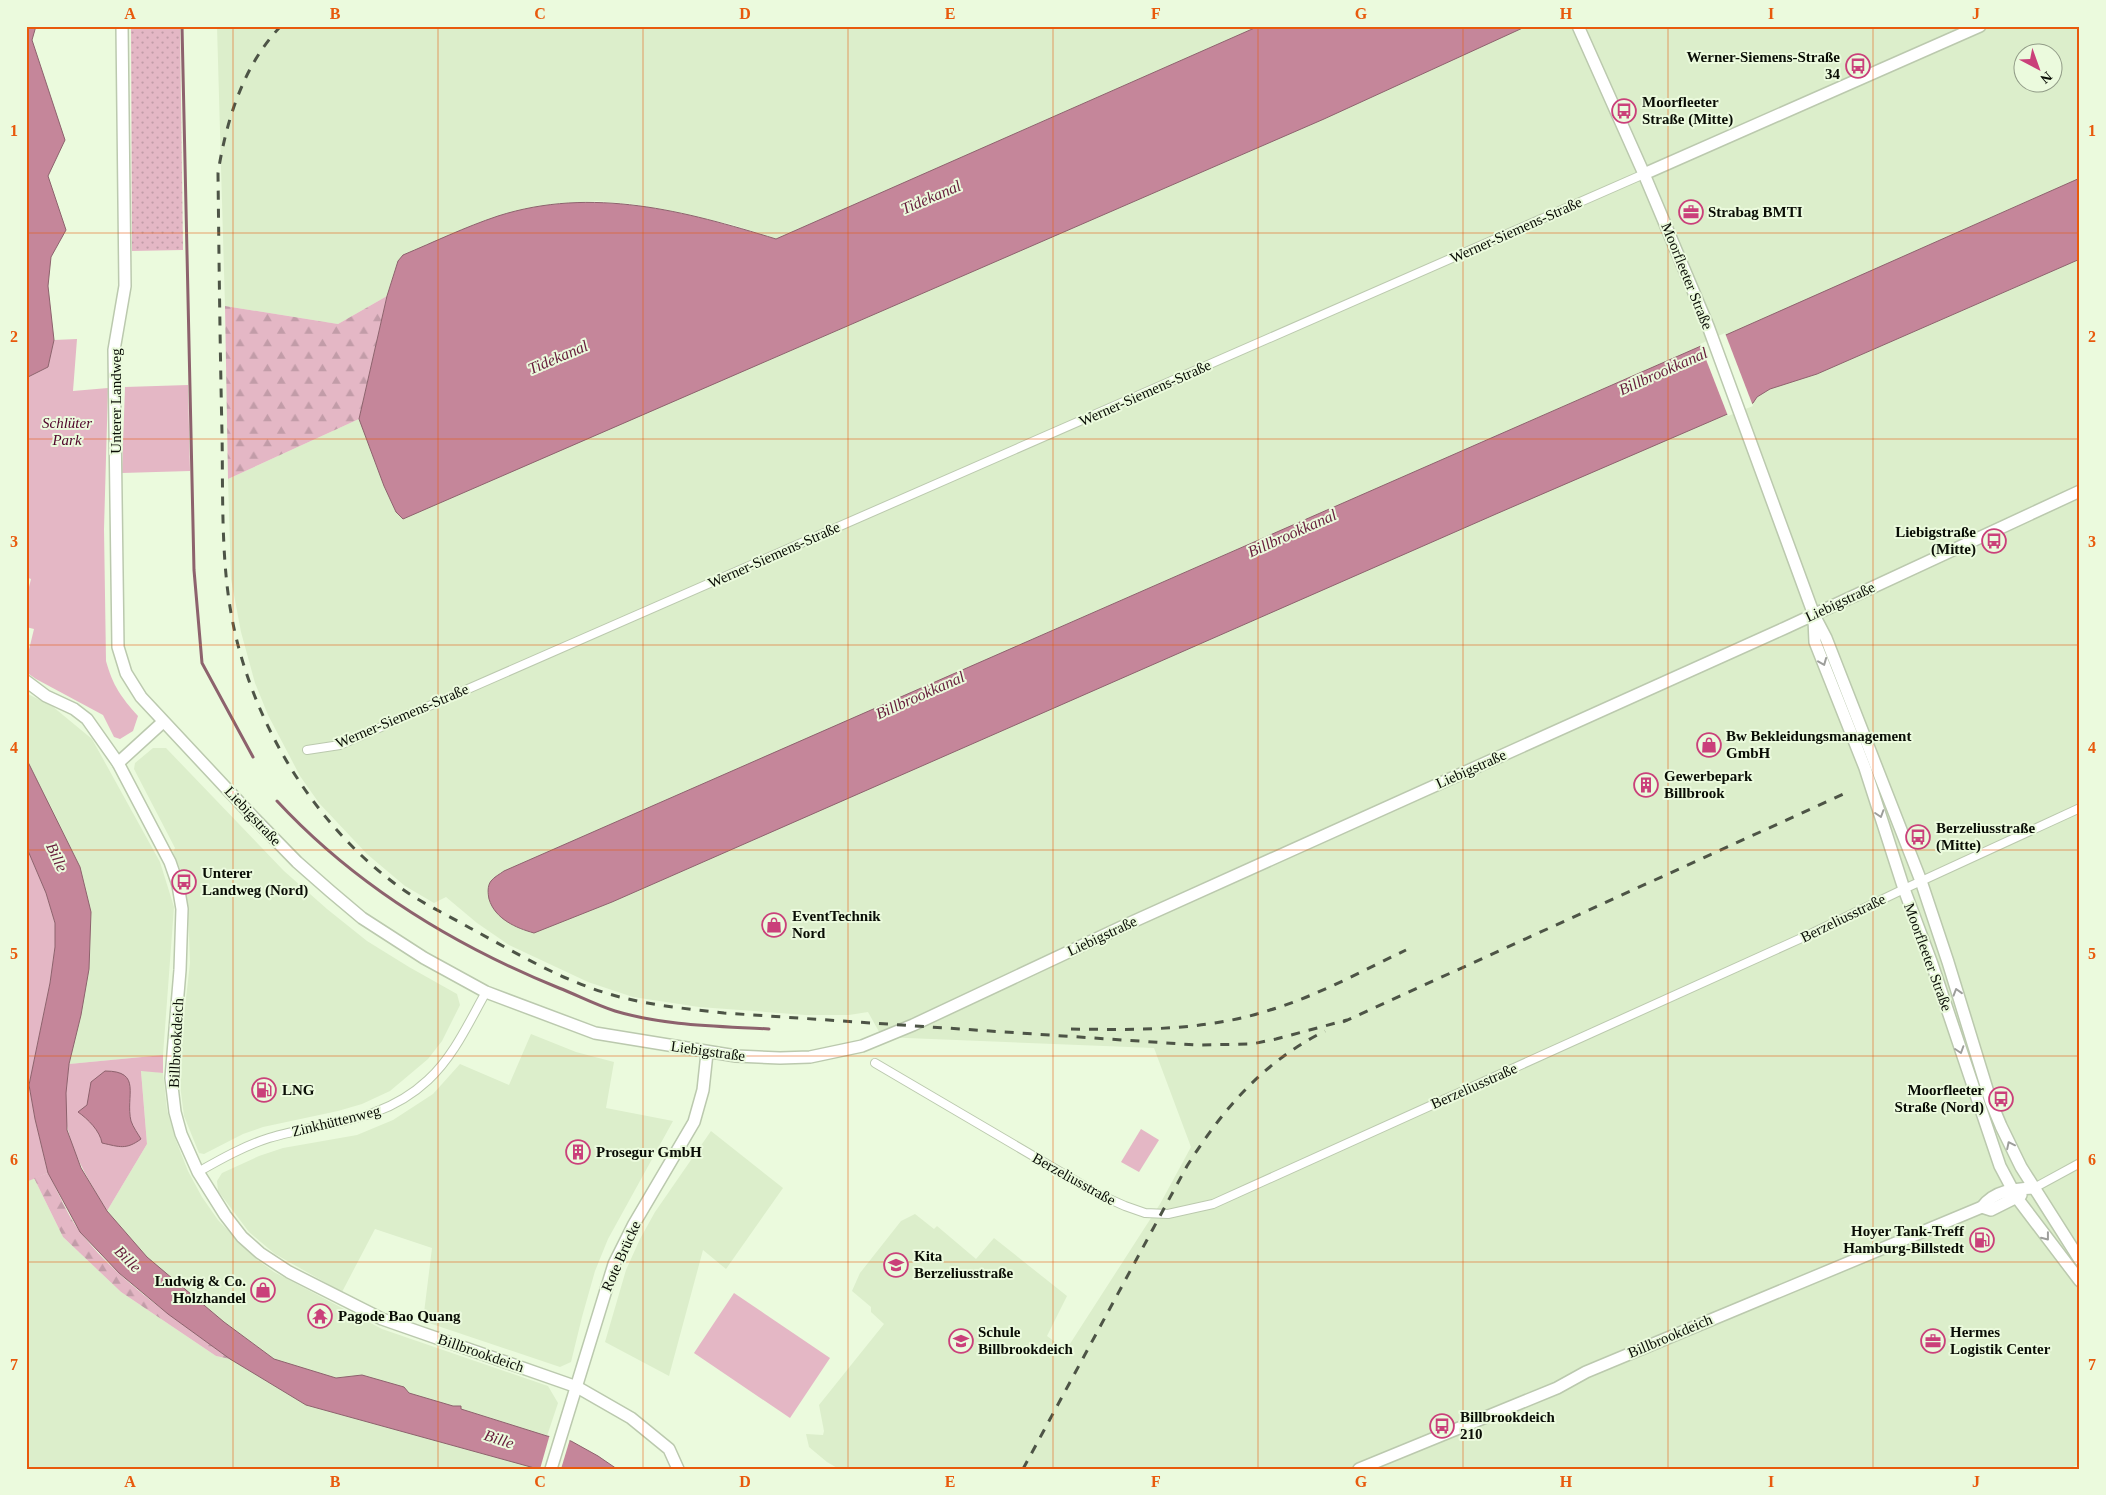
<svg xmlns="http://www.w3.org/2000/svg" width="2106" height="1495" font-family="'Times New Roman',serif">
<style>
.built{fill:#dceecb;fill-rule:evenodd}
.green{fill:#e4b7c5}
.forest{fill:url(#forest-firs)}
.garden{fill:url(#garden-dots)}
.water{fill:#c5869a;stroke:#8d626d}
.pier{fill:#ebfadd}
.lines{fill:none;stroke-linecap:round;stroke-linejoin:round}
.stream{stroke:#8d626d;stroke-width:3}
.street-casing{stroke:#bbc9ae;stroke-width:10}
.secondary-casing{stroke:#bbc9ae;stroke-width:14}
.street{stroke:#fff;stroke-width:8}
.secondary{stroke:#fff;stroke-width:11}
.rail{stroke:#4d5446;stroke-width:3;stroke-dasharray:9 9;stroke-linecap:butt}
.oneway{stroke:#9d9e9b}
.grid{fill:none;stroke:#e8590c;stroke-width:1;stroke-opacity:0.55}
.labels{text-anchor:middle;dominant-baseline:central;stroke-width:4;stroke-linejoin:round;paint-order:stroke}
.poi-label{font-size:15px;font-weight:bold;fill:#090d05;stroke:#ebfadd;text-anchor:start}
.street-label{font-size:15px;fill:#090d05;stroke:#ebfadd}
.park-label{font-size:15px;font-style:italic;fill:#4f0328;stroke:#ebfadd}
.water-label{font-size:16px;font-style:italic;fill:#661c3b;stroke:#ebfadd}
.neatline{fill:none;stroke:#e8590c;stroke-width:2}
.grid-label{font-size:16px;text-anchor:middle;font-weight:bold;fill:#e8590c}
</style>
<defs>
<pattern id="forest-firs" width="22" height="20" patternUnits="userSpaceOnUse" patternTransform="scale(1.25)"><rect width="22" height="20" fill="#e4b7c5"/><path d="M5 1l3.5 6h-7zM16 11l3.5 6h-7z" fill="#c29ca8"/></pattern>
<pattern id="garden-dots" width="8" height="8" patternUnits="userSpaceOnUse" patternTransform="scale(1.25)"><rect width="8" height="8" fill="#e4b7c5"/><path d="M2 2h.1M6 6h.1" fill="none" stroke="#c29ca8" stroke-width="1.8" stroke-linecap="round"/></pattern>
</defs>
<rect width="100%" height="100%" fill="#ebfadd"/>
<g class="built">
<polygon points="217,26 1259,26 776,239 730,224 633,204 596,201 555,204 499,216 403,255 395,269 387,296 338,324 225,306"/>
<path d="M1527 26H2080V178L1701 346 504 871 501 917 523 930 534 933 612 902 1496 514 1753 403 1757 397 1770 389 1817 374 2080 259V1464L2068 1469H839L827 1462 809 1447 806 1434 823 1435 824 1431 819 1405 884 1324 871 1312V1307L852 1291 860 1273 901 1221 915 1214 934 1229 937 1226 976 1259 994 1238 1067 1296 1047 1336 1066 1350 1160 1204 1191 1147 1154 1048 882 1037 868 1012 849 1015H806L699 1007 633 997 588 982 509 945 477 923 446 897 434 903 405 886 367 854 319 803 300 776 268 715 255 683 241 632 231 579 228 479 359 419 384 486 396 512 403 519 1324 119ZM2024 52H2054V82H2024Z"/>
<polygon points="26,693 52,706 92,739 160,862 174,907 163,1055 69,1064 81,1015 89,969 91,912 80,867 26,758"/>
<polygon points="153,748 166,748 284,871 327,909 367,941 409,967 457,994 460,1005 442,1041 428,1059 390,1091 362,1104 338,1111 263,1127 243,1134 204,1154 199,1153 184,1116 178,1069 190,963 188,907 184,878 173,852 175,848 134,769 135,763"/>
<polygon points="531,1034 576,1052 614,1062 606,1108 673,1121 608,1239 595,1271 582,1317 571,1362 560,1367 423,1321 432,1248 375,1229 342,1292 275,1254 249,1232 218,1191 217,1181 222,1173 259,1156 283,1148 357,1135 393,1120 433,1094 460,1064 509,1085"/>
<polygon points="141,1070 163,1073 167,1110 175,1138 188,1171 202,1197 218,1220 255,1258 274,1272 382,1329 548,1386 558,1403 547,1436 461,1409 461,1406 453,1406 409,1393 404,1387 362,1375 336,1378 274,1359 224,1322 147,1257 107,1211 147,1144"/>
<polygon points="711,1131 783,1188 726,1269 703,1250 669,1376 605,1342 626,1270 640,1239 655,1212"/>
<polygon points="34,1178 63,1237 121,1292 216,1356 230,1359 306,1405 538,1469 26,1469 26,1182"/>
</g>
<g class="green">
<path d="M77 339 73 391 108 388 104 529 106 661C113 686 121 697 138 716L133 731 120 739 114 737 103 715 36 679 26 672V662L34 629 26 627V599L31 579 26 577V378L48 367 54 340Z"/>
<polygon points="188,385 190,471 122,473 125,387"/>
<polygon points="26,846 46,893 55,923 55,947 50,983 29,1085 35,1119 48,1173 26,1182"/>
<path d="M163 1055V1073L141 1071 147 1144 107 1211C92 1185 75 1160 68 1130 62 1110 67 1085 69 1064Z"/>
<polygon points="1141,1129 1159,1140 1139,1172 1121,1162"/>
<polygon points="734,1293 830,1358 790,1418 694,1353"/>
</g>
<g class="forest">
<polygon points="387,296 359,419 228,479 225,306 338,324"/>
<path d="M48 1173C58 1191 68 1217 81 1233 121 1284 179 1321 230 1359L216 1356 121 1292 63 1237 34 1178Z"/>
</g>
<polygon class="garden" points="131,26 180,26 183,250 132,251"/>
<g class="water">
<polygon points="26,26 36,26 32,40 65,140 48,176 66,230 51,257 48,286 54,340 48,367 26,378"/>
<path d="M1259 26H1527L1324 119 403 519 396 512 384 486 359 419 387 296 398 261 403 255C434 242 465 227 498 216 592 186 685 211 776 239Z"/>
<path d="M2080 178V259L1817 374 1770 389 1757 397 1753 403 1496 514 612 902 534 933C516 928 495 919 489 899 488 894 487 886 491 881 494 877 500 874 504 871L1701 346Z"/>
<polygon points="26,758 80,867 91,912 89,969 81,1015 69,1064 66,1093 67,1130 81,1168 107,1211 147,1257 224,1322 274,1359 336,1378 362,1375 404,1387 409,1393 453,1406 461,1406 461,1409 547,1436 571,1441 598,1456 617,1469 538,1469 306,1405 230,1359 168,1314 119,1273 80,1232 48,1173 35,1119 29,1085 50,983 55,947 55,923 46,893 26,846"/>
<path d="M105 1071C143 1071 125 1096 131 1121 133 1127 138 1134 141 1139 126 1150 120 1147 102 1143 100 1131 88 1119 78 1112L87 1105 91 1082Z"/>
</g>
<g class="pier">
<polygon points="1725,333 1753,406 1728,416 1700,344"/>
<polygon points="550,1434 570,1439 561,1469 540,1469"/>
</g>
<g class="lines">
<g class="stream">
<polyline points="182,26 194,570 202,663 253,757"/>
<path d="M277 801C355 885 453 945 559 988 577 995 596 1005 615 1011 665 1026 718 1026 769 1029"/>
</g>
<g class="street-casing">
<g id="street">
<polyline points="307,750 340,745 1644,174"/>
<polyline points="875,1063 1098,1194 1125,1206 1145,1213 1168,1214 1213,1204 1806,936 1904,889 2080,808"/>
<path d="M198 1172C221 1159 244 1146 269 1138 326 1121 381 1124 428 1080 454 1056 469 1022 486 992"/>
<polyline points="2034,1188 2080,1163"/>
</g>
</g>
<g class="secondary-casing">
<g id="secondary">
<polyline points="122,26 125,286 114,350 118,647 126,673 141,697 255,819 297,862 330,891 362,918 424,958 486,992 595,1033 736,1056 780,1058 810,1057 862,1046 913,1025 1130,923 1785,628 2080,491"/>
<polyline points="1578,26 1644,174 1708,326 1814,615 1826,638 1921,881 1948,962 1991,1102 2001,1126 2021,1167 2080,1260"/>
<polyline points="1644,174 1980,26"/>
<polyline points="1814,619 1815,642 1865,768 1904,889 1932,964 2000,1166 2017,1198 2080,1281"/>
<polyline points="26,681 46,696 74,709 87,719 118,763 170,862 178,885 182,909 180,970 171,1078 175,1112 181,1134 198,1172 225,1215 242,1237 260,1253 289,1272 382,1319 577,1387 631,1418 669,1449 678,1469"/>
<polyline points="118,763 163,722"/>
<polyline points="1982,1207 1991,1210 2021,1195"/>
<polyline points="551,1469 614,1264 634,1224 694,1122 703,1090 707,1053"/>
<path d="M1359 1469 1557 1388 1586 1372 1982 1207C1995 1190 2014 1189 2034 1188"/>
</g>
</g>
<use href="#street" class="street"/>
<use href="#secondary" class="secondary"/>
<g class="rail">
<path d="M281 26C243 65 226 122 218 173 219 260 220 346 222 433 223 489 221 551 230 607 248 719 316 832 411 895 430 907 451 917 470 928 509 949 549 973 591 988 634 1004 680 1008 724 1013L1197 1045 1252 1044 1276 1039 1347 1020"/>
<polyline points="1343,1022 1848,792"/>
<path d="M1071 1029C1138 1030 1206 1031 1270 1010 1317 996 1362 971 1406 950"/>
<path d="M1023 1469 1187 1166C1223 1109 1263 1062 1325 1031"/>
</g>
</g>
<defs><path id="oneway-chevron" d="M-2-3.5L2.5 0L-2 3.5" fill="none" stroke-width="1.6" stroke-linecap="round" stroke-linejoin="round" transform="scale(1.25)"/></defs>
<g class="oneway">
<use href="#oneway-chevron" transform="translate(1823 662) rotate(68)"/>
<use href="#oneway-chevron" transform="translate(1880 814) rotate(72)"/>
<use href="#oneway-chevron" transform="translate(1957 992) rotate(-107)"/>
<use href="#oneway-chevron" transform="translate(1960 1050) rotate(72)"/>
<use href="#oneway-chevron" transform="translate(2010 1145) rotate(-116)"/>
<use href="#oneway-chevron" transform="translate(2046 1237) rotate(52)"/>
</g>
<path class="grid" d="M233 26V1469M438 26V1469M643 26V1469M848 26V1469M1053 26V1469M1258 26V1469M1463 26V1469M1668 26V1469M1873 26V1469M26 233H2080M26 439H2080M26 645H2080M26 850H2080M26 1056H2080M26 1262H2080"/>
<defs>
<g id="bus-ring" transform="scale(1.25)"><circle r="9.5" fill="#ebfadd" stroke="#ca407a" stroke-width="1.5"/><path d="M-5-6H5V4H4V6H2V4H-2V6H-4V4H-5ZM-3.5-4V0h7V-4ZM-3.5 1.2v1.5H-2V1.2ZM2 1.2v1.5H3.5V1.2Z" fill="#ca407a"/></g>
<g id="office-ring" transform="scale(1.25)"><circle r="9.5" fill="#ebfadd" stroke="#ca407a" stroke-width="1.5"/><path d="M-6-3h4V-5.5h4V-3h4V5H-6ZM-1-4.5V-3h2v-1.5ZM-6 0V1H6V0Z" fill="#ca407a"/></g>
<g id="shop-ring" transform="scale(1.25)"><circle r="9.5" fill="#ebfadd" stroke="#ca407a" stroke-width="1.5"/><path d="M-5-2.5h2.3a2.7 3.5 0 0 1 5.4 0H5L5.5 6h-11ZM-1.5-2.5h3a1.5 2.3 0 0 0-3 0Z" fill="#ca407a"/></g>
<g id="building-ring" transform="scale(1.25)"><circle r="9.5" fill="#ebfadd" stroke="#ca407a" stroke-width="1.5"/><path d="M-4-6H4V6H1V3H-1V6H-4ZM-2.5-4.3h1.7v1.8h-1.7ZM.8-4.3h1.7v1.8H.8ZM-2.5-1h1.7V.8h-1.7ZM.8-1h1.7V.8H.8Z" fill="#ca407a"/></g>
<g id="fuel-ring" transform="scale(1.25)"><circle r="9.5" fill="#ebfadd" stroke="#ca407a" stroke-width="1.5"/><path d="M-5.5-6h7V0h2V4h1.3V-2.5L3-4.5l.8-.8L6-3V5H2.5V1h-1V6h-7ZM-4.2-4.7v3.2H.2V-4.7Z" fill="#ca407a"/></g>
<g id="school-ring" transform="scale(1.25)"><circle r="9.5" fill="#ebfadd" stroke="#ca407a" stroke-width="1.5"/><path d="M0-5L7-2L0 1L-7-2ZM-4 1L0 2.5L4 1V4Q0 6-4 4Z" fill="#ca407a"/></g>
<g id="temple-ring" transform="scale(1.25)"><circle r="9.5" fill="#ebfadd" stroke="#ca407a" stroke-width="1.5"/><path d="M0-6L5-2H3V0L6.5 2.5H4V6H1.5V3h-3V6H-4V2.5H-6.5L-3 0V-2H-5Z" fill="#ca407a"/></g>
</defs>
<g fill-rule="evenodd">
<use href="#bus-ring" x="1858" y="66"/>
<use href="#bus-ring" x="1624" y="111"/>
<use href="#office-ring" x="1691" y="212"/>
<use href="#bus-ring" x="1994" y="541"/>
<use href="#shop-ring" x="1709" y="745"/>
<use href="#building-ring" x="1646" y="785"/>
<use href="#bus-ring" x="1918" y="837"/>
<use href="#bus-ring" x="184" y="882"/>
<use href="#shop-ring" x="774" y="925"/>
<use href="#fuel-ring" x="264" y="1090"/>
<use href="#bus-ring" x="2001" y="1099"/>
<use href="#building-ring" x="578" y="1152"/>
<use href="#fuel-ring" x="1982" y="1240"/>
<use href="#school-ring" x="896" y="1265"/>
<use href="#shop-ring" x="263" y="1290"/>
<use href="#temple-ring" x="320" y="1316"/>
<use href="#school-ring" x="961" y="1341"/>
<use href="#office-ring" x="1933" y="1341"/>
<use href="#bus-ring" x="1442" y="1426"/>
</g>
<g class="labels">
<g class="poi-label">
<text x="1840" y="57" text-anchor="end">Werner-Siemens-Straße<tspan x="1840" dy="17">34</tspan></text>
<text x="1642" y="102">Moorfleeter<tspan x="1642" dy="17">Straße (Mitte)</tspan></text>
<text x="1708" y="212">Strabag BMTI</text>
<text x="1976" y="532" text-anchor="end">Liebigstraße<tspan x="1976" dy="17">(Mitte)</tspan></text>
<text x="1726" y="736">Bw Bekleidungsmanagement<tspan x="1726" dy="17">GmbH</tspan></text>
<text x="1664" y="776">Gewerbepark<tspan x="1664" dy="17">Billbrook</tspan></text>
<text x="1936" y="828">Berzeliusstraße<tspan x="1936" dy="17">(Mitte)</tspan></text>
<text x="202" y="873">Unterer<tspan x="202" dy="17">Landweg (Nord)</tspan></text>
<text x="792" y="916">EventTechnik<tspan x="792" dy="17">Nord</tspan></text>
<text x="282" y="1090">LNG</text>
<text x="1984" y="1090" text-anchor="end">Moorfleeter<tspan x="1984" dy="17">Straße (Nord)</tspan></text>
<text x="596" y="1152">Prosegur GmbH</text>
<text x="1964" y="1231" text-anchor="end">Hoyer Tank-Treff<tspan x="1964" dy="17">Hamburg-Billstedt</tspan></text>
<text x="914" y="1256">Kita<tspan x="914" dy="17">Berzeliusstraße</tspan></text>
<text x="246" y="1281" text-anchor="end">Ludwig &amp; Co.<tspan x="246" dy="17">Holzhandel</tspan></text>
<text x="338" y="1316">Pagode Bao Quang</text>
<text x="978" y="1332">Schule<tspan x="978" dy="17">Billbrookdeich</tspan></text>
<text x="1950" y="1332">Hermes<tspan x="1950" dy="17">Logistik Center</tspan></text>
<text x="1460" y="1417">Billbrookdeich<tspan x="1460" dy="17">210</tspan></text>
</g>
<g class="street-label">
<text transform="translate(1516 230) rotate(-24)">Werner-Siemens-Straße</text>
<text transform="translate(1687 276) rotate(68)">Moorfleeter Straße</text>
<text transform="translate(1145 393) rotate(-24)">Werner-Siemens-Straße</text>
<text transform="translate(116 401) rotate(-90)">Unterer Landweg</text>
<text transform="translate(774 555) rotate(-24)">Werner-Siemens-Straße</text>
<text transform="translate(1840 602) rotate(-25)">Liebigstraße</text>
<text transform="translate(402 716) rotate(-23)">Werner-Siemens-Straße</text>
<text transform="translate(1471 769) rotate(-24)">Liebigstraße</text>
<text transform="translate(253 816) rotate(47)">Liebigstraße</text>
<text transform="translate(1843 918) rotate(-26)">Berzeliusstraße</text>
<text transform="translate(1102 936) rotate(-25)">Liebigstraße</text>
<text transform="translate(1928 957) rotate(70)">Moorfleeter Straße</text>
<text transform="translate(176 1043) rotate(-87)">Billbrookdeich</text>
<text transform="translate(708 1051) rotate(8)">Liebigstraße</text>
<text transform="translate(1474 1086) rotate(-24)">Berzeliusstraße</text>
<text transform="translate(336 1121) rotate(-14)">Zinkhüttenweg</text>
<text transform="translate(1074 1179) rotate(29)">Berzeliusstraße</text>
<text transform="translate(621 1256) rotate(-66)">Rote Brücke</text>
<text transform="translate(1670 1336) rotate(-23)">Billbrookdeich</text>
<text transform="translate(481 1353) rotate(19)">Billbrookdeich</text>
</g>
<g class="park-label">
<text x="67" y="423">Schlüter<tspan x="67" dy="17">Park</tspan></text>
</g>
<g class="water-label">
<text transform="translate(931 197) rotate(-23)">Tidekanal</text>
<text transform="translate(558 357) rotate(-23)">Tidekanal</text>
<text transform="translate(1663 371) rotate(-24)">Billbrookkanal</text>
<text transform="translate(1292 533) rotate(-24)">Billbrookkanal</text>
<text transform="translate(920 695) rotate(-24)">Billbrookkanal</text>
<text transform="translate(57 857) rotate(65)">Bille</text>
<text transform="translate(128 1259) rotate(45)">Bille</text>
<text transform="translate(499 1439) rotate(18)">Bille</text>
</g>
</g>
<rect width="2106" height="1495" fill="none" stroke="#ebfadd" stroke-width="55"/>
<g transform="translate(2038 68) rotate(139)"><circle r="24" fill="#ebfadd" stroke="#919b87"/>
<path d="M0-4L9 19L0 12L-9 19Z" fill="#ca407a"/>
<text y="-8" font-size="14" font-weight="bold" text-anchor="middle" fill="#090d05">N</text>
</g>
<rect x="28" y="28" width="2050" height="1440" class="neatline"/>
<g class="grid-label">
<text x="130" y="19">A</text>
<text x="335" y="19">B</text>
<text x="540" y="19">C</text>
<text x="745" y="19">D</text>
<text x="950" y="19">E</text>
<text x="1156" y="19">F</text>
<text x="1361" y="19">G</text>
<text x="1566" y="19">H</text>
<text x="1771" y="19">I</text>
<text x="1976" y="19">J</text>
<text x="14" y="136">1</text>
<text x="2092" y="136">1</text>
<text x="14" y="342">2</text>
<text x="2092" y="342">2</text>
<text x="14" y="547">3</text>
<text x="2092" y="547">3</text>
<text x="14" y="753">4</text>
<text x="2092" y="753">4</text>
<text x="14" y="959">5</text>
<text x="2092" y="959">5</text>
<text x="14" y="1165">6</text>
<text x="2092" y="1165">6</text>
<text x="14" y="1370">7</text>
<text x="2092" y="1370">7</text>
<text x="130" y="1487">A</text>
<text x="335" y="1487">B</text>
<text x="540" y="1487">C</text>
<text x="745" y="1487">D</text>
<text x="950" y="1487">E</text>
<text x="1156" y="1487">F</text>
<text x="1361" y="1487">G</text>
<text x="1566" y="1487">H</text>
<text x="1771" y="1487">I</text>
<text x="1976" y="1487">J</text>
</g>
</svg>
